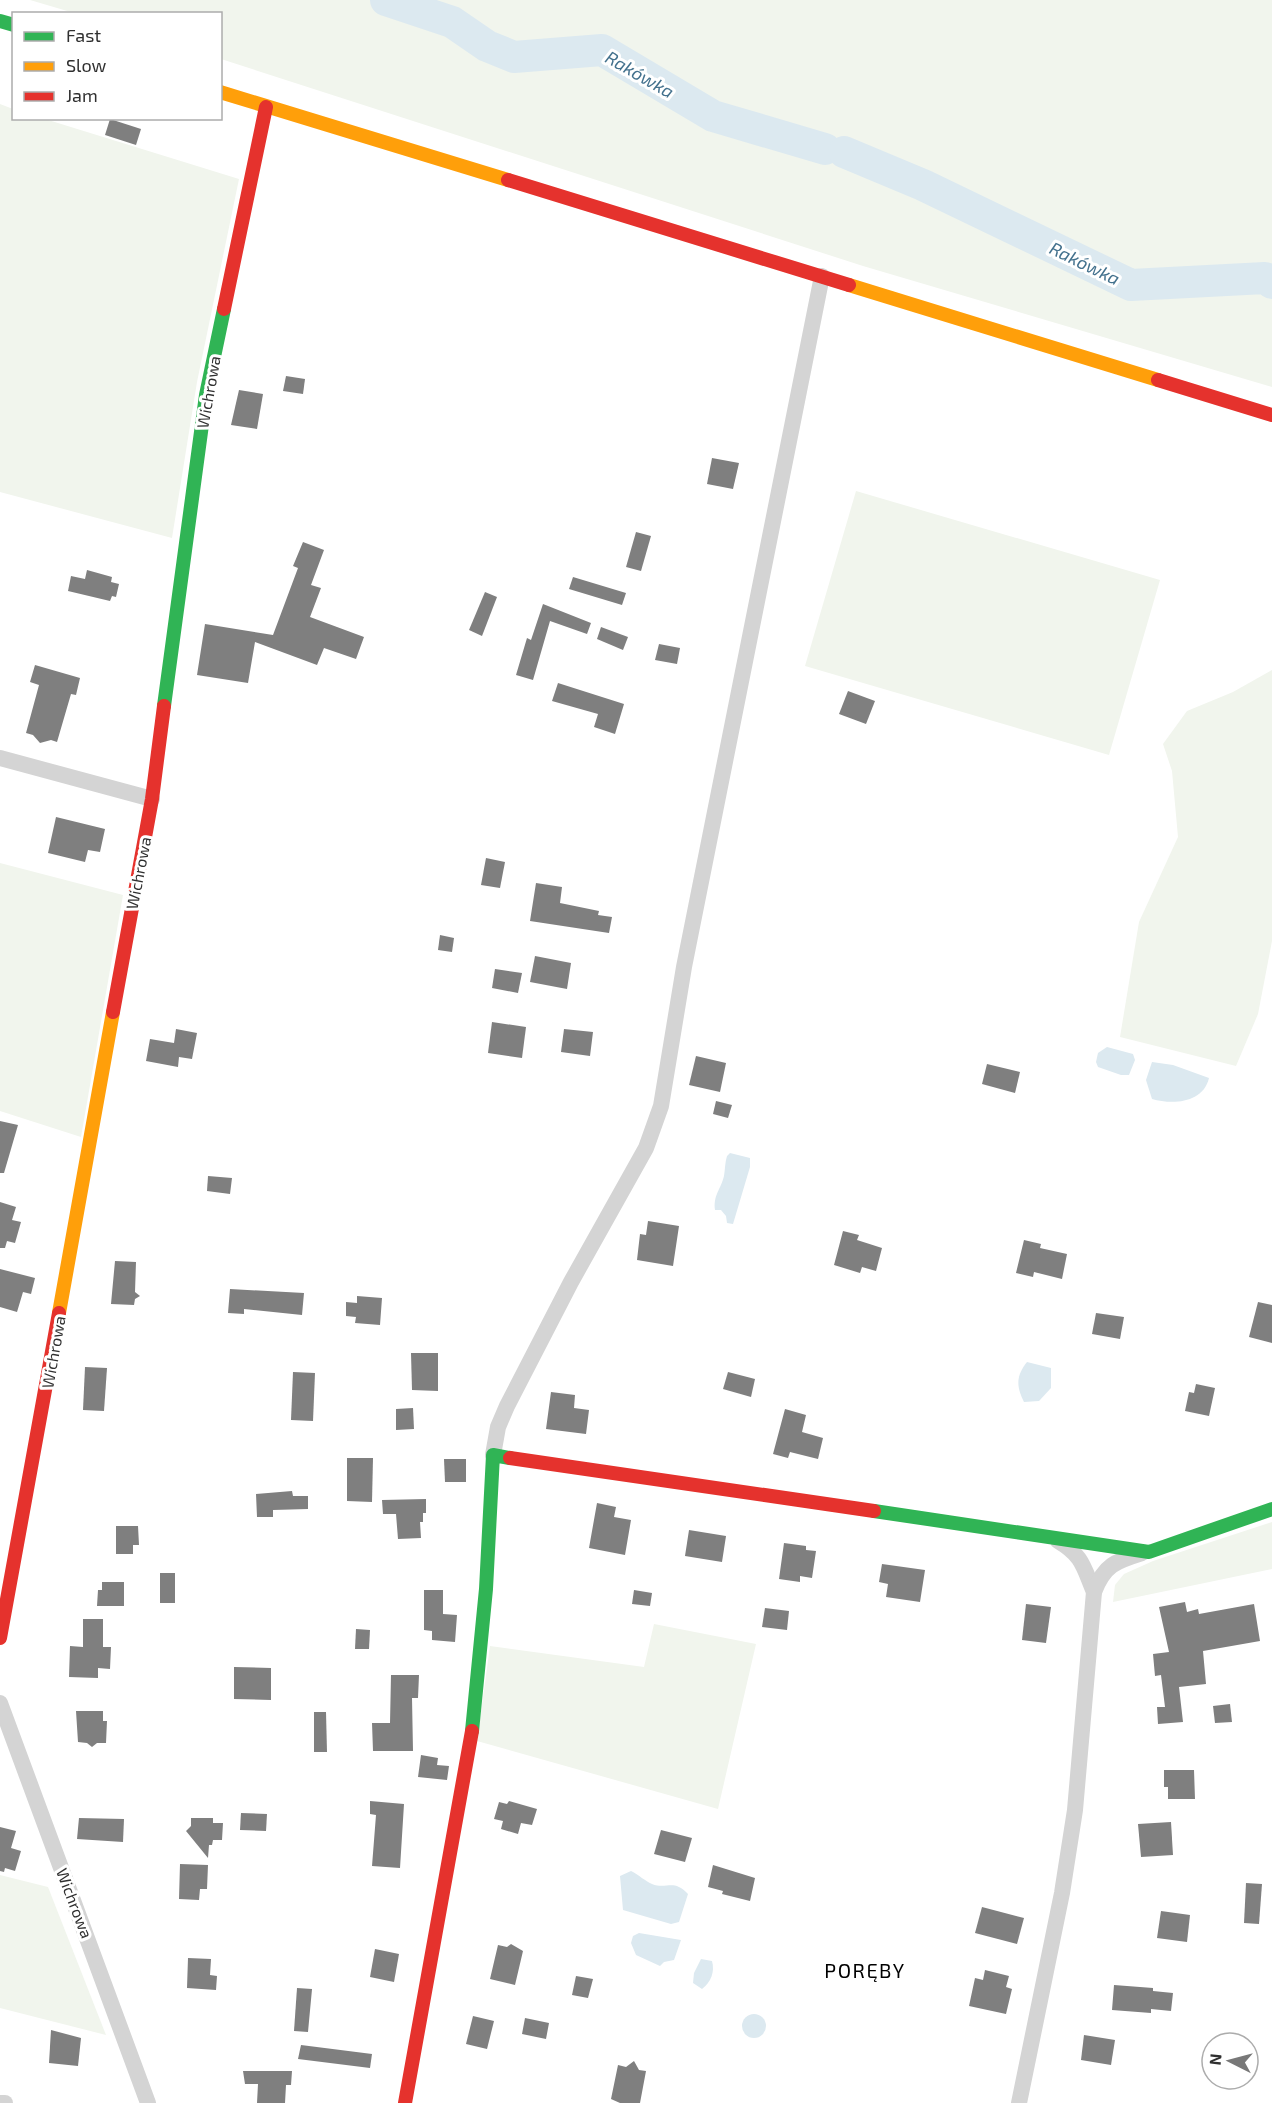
<svg xmlns="http://www.w3.org/2000/svg" width="1272" height="2103" font-family="'Exo 2',sans-serif">
<style>
.green{fill:#f1f5ed}
.water{fill:#dce9f0}
.lines{fill:none;stroke-linecap:round;stroke-linejoin:round}
.river{stroke:#dce9f0;stroke-width:32}
.building{fill:#7f7f7f}
.street{stroke:#d4d4d4;stroke-width:16}
.fast{stroke:#30b455;stroke-width:14}
.slow{stroke:#ff9f0a;stroke-width:14}
.jam{stroke:#e5322d;stroke-width:14}
.labels{text-anchor:middle;dominant-baseline:central;stroke-width:6;stroke-linejoin:round;paint-order:stroke}
.street-label{font-size:16px;fill:#303030;stroke:#fff}
.water-label{font-size:18px;font-style:italic;fill:#43718d;stroke:#fff}
.quarter-label{font-size:20px;letter-spacing:1.5px;fill:#000;stroke:#fff}
</style>
<rect width="100%" height="100%" fill="#fff"/>
<g class="green">
<polygon points="30,0 1272,0 1272,387 863,266 221,59 220,14 74,13"/>
<polygon points="0,104 13,109 14,118 45,119 239,179 197,382 172,538 0,492"/>
<polygon points="856,491 1160,580 1109,755 805,666"/>
<polygon points="1272,670 1272,941 1258,1014 1236,1066 1120,1037 1139,922 1178,837 1172,771 1163,744 1187,711 1233,692"/>
<polygon points="0,863 123,895 81,1137 0,1111"/>
<polygon points="1272,1522 1272,1569 1113,1602 1115,1585 1124,1574 1153,1561"/>
<polygon points="654,1624 756,1644 718,1809 477,1741 490,1646 644,1667"/>
<polygon points="0,1875 48,1887 106,2035 0,2008"/>
</g>
<g class="water">
<polygon points="1107,1047 1133,1054 1135,1060 1129,1075 1121,1075 1098,1067 1096,1062 1098,1053"/>
<path d="M1152 1062 1173 1065 1209 1078C1203 1103 1173 1105 1152 1099L1146 1080Z"/>
<path d="M730 1153 750 1158V1167L733 1224 727 1223 726 1216 721 1210H715C713 1195 721 1189 724 1176 725 1170 725 1162 727 1156Z"/>
<path d="M1027 1362 1051 1368V1388L1039 1401 1024 1402C1016 1386 1016 1376 1027 1362Z"/>
<path d="M631 1871C639 1875 645 1881 652 1884 667 1890 673 1878 688 1894L679 1922 671 1924 623 1910 620 1876Z"/>
<polygon points="639,1933 681,1940 674,1960 664,1962 660,1966 636,1955 631,1943 633,1936"/>
<path d="M701 1959 712 1961C715 1972 711 1982 702 1989L693 1983 694 1973Z"/>
<circle cx="754" cy="2026" r="12"/>
</g>
<g class="lines">
<g class="river">
<polyline points="386,0 452,22 487,46 514,57 602,50 713,116 825,149"/>
<polyline points="844,152 923,185 1131,285 1265,278 1272,283"/>
</g>
</g>
<g class="building">
<polygon points="110,119 141,129 136,145 105,135"/>
<polygon points="286,376 305,379 303,394 283,391"/>
<polygon points="239,390 263,394 257,429 231,425"/>
<polygon points="712,458 739,463 733,489 707,484"/>
<polygon points="636,532 651,536 641,571 626,567"/>
<polygon points="303,542 324,550 311,585 321,588 310,617 364,637 356,659 324,648 317,665 255,642 248,683 197,675 205,624 273,635 298,568 293,566"/>
<polygon points="87,570 112,577 111,582 119,584 116,597 112,596 110,601 68,591 71,576 85,579"/>
<polygon points="573,577 626,593 622,605 569,589"/>
<polygon points="485,592 497,597 482,636 469,630"/>
<polygon points="543,604 591,623 587,634 550,621 533,680 516,675 527,638 531,640"/>
<polygon points="601,627 628,637 623,650 597,639"/>
<polygon points="659,644 680,648 677,664 655,660"/>
<polygon points="35,665 80,678 76,695 71,694 57,742 51,740 40,743 33,735 26,733 39,685 30,682"/>
<polygon points="558,683 624,704 615,734 594,727 598,714 552,701"/>
<polygon points="848,691 875,701 866,724 839,714"/>
<polygon points="56,817 105,829 100,852 88,850 85,862 48,853"/>
<polygon points="486,858 505,862 500,888 481,885"/>
<polygon points="536,883 562,887 560,903 599,911 598,915 612,917 609,933 530,921"/>
<polygon points="440,935 454,938 452,952 438,950"/>
<polygon points="535,956 571,963 567,989 530,982"/>
<polygon points="495,969 522,973 518,993 492,988"/>
<polygon points="492,1022 526,1027 522,1058 488,1053"/>
<polygon points="176,1029 197,1033 192,1059 179,1057 178,1067 146,1061 150,1039 174,1043"/>
<polygon points="564,1029 593,1032 590,1056 561,1052"/>
<polygon points="696,1056 726,1063 720,1092 689,1085"/>
<polygon points="987,1064 1020,1072 1015,1093 982,1084"/>
<polygon points="716,1101 732,1105 728,1118 713,1114"/>
<polygon points="0,1121 18,1125 4,1173 0,1173"/>
<polygon points="208,1176 232,1178 230,1194 207,1191"/>
<polygon points="0,1202 16,1207 12,1220 21,1222 15,1243 7,1241 5,1248 0,1248"/>
<polygon points="648,1221 679,1226 673,1266 637,1260 640,1234 646,1235"/>
<polygon points="843,1231 859,1235 857,1240 882,1248 876,1271 862,1267 860,1273 834,1265"/>
<polygon points="1024,1240 1041,1244 1040,1248 1067,1254 1062,1279 1034,1272 1033,1277 1016,1273"/>
<polygon points="115,1261 136,1262 135,1292 140,1296 135,1299 134,1305 111,1304"/>
<polygon points="0,1269 35,1278 31,1294 23,1292 17,1312 0,1307"/>
<polygon points="230,1289 304,1293 302,1315 244,1309 244,1314 228,1313"/>
<polygon points="357,1296 382,1298 380,1325 355,1323 356,1317 346,1316 346,1302 357,1303"/>
<polygon points="1258,1302 1272,1305 1272,1343 1249,1337"/>
<polygon points="1096,1313 1124,1317 1120,1339 1092,1334"/>
<polygon points="411,1353 438,1353 438,1391 412,1390"/>
<polygon points="85,1367 107,1368 104,1411 83,1410"/>
<polygon points="293,1372 315,1373 313,1421 291,1420"/>
<polygon points="728,1372 755,1379 751,1397 723,1389"/>
<polygon points="1196,1384 1215,1388 1209,1416 1185,1411 1189,1392 1194,1393"/>
<polygon points="551,1392 575,1395 574,1408 589,1410 586,1434 546,1429"/>
<polygon points="413,1408 414,1429 396,1430 396,1409"/>
<polygon points="785,1409 806,1415 802,1432 823,1438 818,1459 790,1452 788,1458 773,1454"/>
<polygon points="347,1458 373,1458 372,1502 347,1501"/>
<polygon points="444,1459 466,1459 466,1482 445,1482"/>
<polygon points="292,1491 293,1496 308,1496 308,1509 273,1510 273,1517 257,1517 256,1494"/>
<polygon points="426,1499 426,1513 423,1513 423,1522 420,1522 421,1538 398,1539 396,1514 383,1514 382,1500"/>
<polygon points="597,1503 616,1507 614,1517 631,1520 625,1555 589,1548"/>
<polygon points="116,1526 138,1526 139,1545 133,1545 133,1554 116,1554"/>
<polygon points="689,1530 726,1536 722,1562 685,1556"/>
<polygon points="784,1543 806,1546 806,1550 816,1551 812,1578 800,1576 800,1582 779,1579"/>
<polygon points="882,1564 925,1570 920,1602 886,1597 888,1584 879,1582"/>
<rect x="160" y="1573" width="15" height="30"/>
<polygon points="102,1582 124,1582 124,1606 97,1606 98,1590 102,1590"/>
<polygon points="424,1590 443,1590 443,1614 457,1615 455,1642 432,1640 432,1631 424,1630"/>
<polygon points="634,1590 652,1593 650,1606 632,1604"/>
<polygon points="1185,1602 1187,1612 1198,1609 1199,1614 1254,1604 1260,1641 1203,1651 1206,1684 1179,1687 1183,1722 1158,1724 1157,1707 1165,1707 1161,1675 1155,1676 1153,1654 1169,1652 1159,1607"/>
<polygon points="1026,1604 1051,1607 1046,1643 1022,1640"/>
<polygon points="765,1608 789,1611 787,1630 762,1627"/>
<polygon points="83,1619 103,1619 103,1647 111,1647 110,1669 98,1668 98,1678 69,1677 70,1646 83,1647"/>
<polygon points="356,1629 370,1630 369,1649 355,1649"/>
<polygon points="234,1667 271,1668 271,1700 234,1699"/>
<polygon points="391,1675 419,1675 418,1698 412,1698 413,1751 373,1751 372,1723 390,1723"/>
<polygon points="1230,1704 1232,1722 1215,1723 1213,1706"/>
<polygon points="76,1711 103,1711 103,1721 107,1721 106,1743 97,1743 92,1747 87,1743 78,1742"/>
<polygon points="314,1712 326,1712 327,1752 314,1752"/>
<polygon points="421,1755 438,1758 437,1765 449,1766 447,1780 418,1777"/>
<polygon points="1164,1770 1194,1770 1195,1799 1168,1799 1168,1787 1164,1787"/>
<polygon points="370,1801 404,1804 400,1868 372,1866 376,1815 370,1814"/>
<polygon points="509,1801 537,1809 532,1825 521,1823 518,1834 501,1829 503,1821 494,1819 499,1802 507,1804"/>
<polygon points="241,1813 267,1814 266,1831 240,1830"/>
<polygon points="79,1818 124,1819 123,1842 77,1839"/>
<polygon points="191,1818 213,1818 213,1823 223,1823 222,1840 213,1840 212,1845 209,1845 208,1858 186,1831 191,1826"/>
<polygon points="1171,1822 1173,1855 1141,1857 1138,1824"/>
<polygon points="0,1827 16,1831 11,1848 21,1851 15,1871 5,1868 4,1872 0,1871"/>
<polygon points="661,1830 692,1838 685,1862 654,1854"/>
<polygon points="180,1864 208,1865 207,1889 200,1889 199,1900 179,1899"/>
<polygon points="713,1865 755,1878 750,1901 722,1894 723,1891 708,1887"/>
<polygon points="1246,1883 1262,1884 1259,1924 1244,1923"/>
<polygon points="982,1907 1024,1918 1017,1944 975,1933"/>
<polygon points="1161,1911 1190,1915 1187,1942 1157,1938"/>
<polygon points="511,1944 523,1951 515,1985 490,1979 498,1945 507,1947"/>
<polygon points="375,1949 399,1954 394,1982 370,1977"/>
<polygon points="188,1958 211,1959 210,1975 217,1976 216,1990 187,1988"/>
<polygon points="985,1970 1009,1976 1006,1987 1012,1989 1006,2014 969,2006 975,1978 983,1980"/>
<polygon points="576,1976 593,1979 588,1998 572,1995"/>
<polygon points="1114,1985 1153,1988 1153,1991 1173,1993 1171,2011 1151,2009 1151,2013 1112,2010"/>
<polygon points="297,1988 312,1989 308,2032 294,2031"/>
<polygon points="473,2016 494,2021 487,2049 466,2044"/>
<polygon points="525,2018 549,2023 546,2039 522,2034"/>
<polygon points="51,2030 81,2038 78,2066 49,2063"/>
<polygon points="1084,2035 1115,2040 1111,2065 1081,2060"/>
<polygon points="301,2045 372,2054 370,2068 298,2059"/>
<polygon points="634,2061 639,2070 646,2071 640,2103 620,2103 611,2099 618,2065 626,2067"/>
<polygon points="243,2071 292,2071 291,2085 286,2085 285,2103 257,2103 258,2084 245,2084"/>
</g>
<g class="lines">
<g class="street">
<polyline points="0,758 152,799"/>
<polyline points="493,1455 498,1427 507,1406 571,1282 646,1148 661,1106 684,967 822,276"/>
<path d="M1058 1541C1083 1556 1083 1566 1094 1592"/>
<polyline points="0,1703 148,2103"/>
<polyline points="0,2103 5,2103"/>
<path d="M1019 2103 1062 1893 1075 1810 1094 1592C1104 1565 1116 1561 1142 1553"/>
</g>
<g class="fast">
<polyline points="0,21 14,25"/>
<polyline points="164,706 206,395 224,309"/>
<polyline points="874,1511 1149,1552 1272,1509"/>
<polyline points="472,1731 486,1589 493,1455 510,1458"/>
</g>
<g class="slow">
<polyline points="220,92 508,180"/>
<polyline points="849,285 1158,380"/>
<polyline points="59,1313 113,1012"/>
</g>
<g class="jam">
<polyline points="508,180 849,285"/>
<polyline points="224,309 266,107"/>
<polyline points="1158,380 1272,415"/>
<polyline points="113,1012 152,799 164,706"/>
<polyline points="510,1458 874,1511"/>
<polyline points="0,1638 59,1313"/>
<polyline points="405,2103 472,1731"/>
</g>
</g>
<g class="labels">
<g class="street-label">
<text transform="translate(208 392) rotate(-80)">Wichrowa</text>
<text transform="translate(138 873) rotate(-79)">Wichrowa</text>
<text transform="translate(53 1352) rotate(-80)">Wichrowa</text>
<text transform="translate(75 1903) rotate(69)">Wichrowa</text>
</g>
<g class="water-label">
<text transform="translate(640 74) rotate(30)">Rakówka</text>
<text transform="translate(1085 263) rotate(26)">Rakówka</text>
</g>
<g class="quarter-label">
<text x="865" y="1970">PORĘBY</text>
</g>
</g>
<rect x="12" y="12" width="210" height="108" fill="#ffffff" stroke="#acacac" stroke-width="1.5"/>
<rect x="24" y="32" width="30" height="9" fill="#30b455" stroke="#acacac" stroke-width="1.5"/>
<text x="66" y="42" font-size="18" fill="#303030">Fast</text>
<rect x="24" y="62" width="30" height="9" fill="#ff9f0a" stroke="#acacac" stroke-width="1.5"/>
<text x="66" y="72" font-size="18" fill="#303030">Slow</text>
<rect x="24" y="92" width="30" height="9" fill="#e5322d" stroke="#acacac" stroke-width="1.5"/>
<text x="66" y="102" font-size="18" fill="#303030">Jam</text>
<g transform="translate(1230 2061) rotate(276)"><circle r="28" fill="#ffffff" stroke="#acacac" stroke-width="1.5"/>
<path d="M0-4.5L10 22L0 15L-10 22Z" fill="#787878"/>
<text y="-9" font-size="16" font-weight="bold" text-anchor="middle" fill="#303030">N</text>
</g>
</svg>
